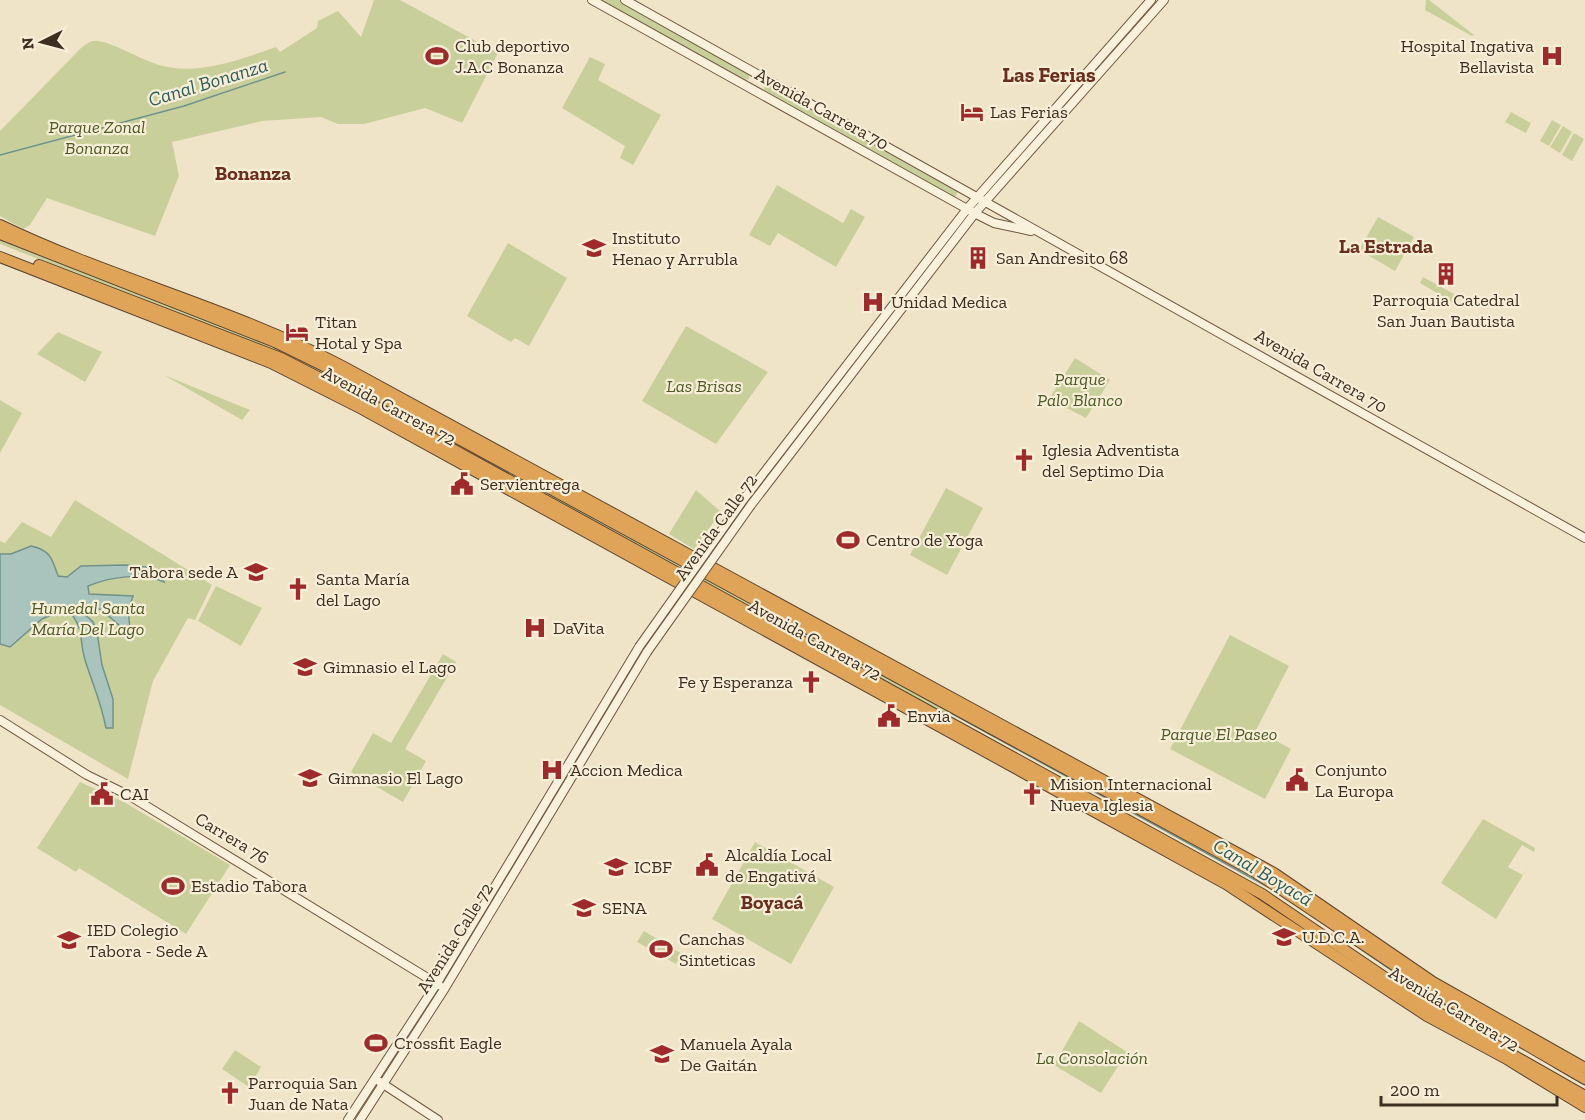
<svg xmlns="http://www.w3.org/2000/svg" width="1585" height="1120" font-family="'Zilla Slab',serif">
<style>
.green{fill:#c9cf9b}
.water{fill:#a9c4bc;stroke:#6f938a;stroke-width:1.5}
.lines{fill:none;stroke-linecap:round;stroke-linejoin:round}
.stream{stroke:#6f938a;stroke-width:1.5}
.secondary-casing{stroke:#6f573f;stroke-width:10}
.highway-casing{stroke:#5b4430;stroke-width:12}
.secondary{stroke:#faf1dc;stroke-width:8}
.highway{stroke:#e0a458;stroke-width:10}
.secondary-bridge-casing{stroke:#6f573f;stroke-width:10;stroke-linecap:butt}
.secondary-bridge{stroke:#faf1dc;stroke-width:8}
.labels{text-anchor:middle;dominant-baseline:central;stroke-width:4.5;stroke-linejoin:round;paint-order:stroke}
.poi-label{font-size:18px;fill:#3d2e20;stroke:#f7eed8;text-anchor:start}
.street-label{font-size:18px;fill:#3d2e20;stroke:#f7eed8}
.park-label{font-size:18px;font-style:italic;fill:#4d5a26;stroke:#f7eed8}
.water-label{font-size:20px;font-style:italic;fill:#2f5d5a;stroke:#f7eed8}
.neighbourhood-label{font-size:20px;font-weight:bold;fill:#6b2e1e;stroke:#f7eed8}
.quarter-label{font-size:21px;font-weight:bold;fill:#6b2e1e;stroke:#f7eed8}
</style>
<rect width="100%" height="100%" fill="#f0e4c8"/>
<g class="green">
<path d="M374 0H400L498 53 462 123 425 108 364 124H338L321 117 262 121 172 142 179 176 155 236 47 198 30 225 23 229 0 216V131L81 48C87 44 91 40 98 41 112 42 143 61 163 66 200 75 241 59 276 47L280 52 317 28 318 21 338 11 361 37Z"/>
<polygon points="600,0 619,0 749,73 749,79 745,80"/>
<polygon points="1426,0 1429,0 1474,35 1472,36 1425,10"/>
<polygon points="590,57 605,64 598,80 661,115 633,165 620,158 625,146 562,108"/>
<polygon points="764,87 769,87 958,192 954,198 764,92"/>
<polygon points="1511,112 1531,123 1526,133 1505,122"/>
<polygon points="1552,120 1561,125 1549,146 1540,141"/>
<polygon points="1563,126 1572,132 1560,153 1550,147"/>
<polygon points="1574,133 1584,139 1572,161 1562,155"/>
<polygon points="777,185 843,223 851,209 865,217 836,267 778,233 770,246 749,235"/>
<polygon points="1378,217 1414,237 1395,271 1359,250"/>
<polygon points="0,238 286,351 284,355 0,244"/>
<polygon points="508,243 567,278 529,346 515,338 511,342 467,316"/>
<polygon points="1423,277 1456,295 1452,302 1420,283"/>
<polygon points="686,326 768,372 716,444 642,401"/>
<polygon points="58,332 102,352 85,382 37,354"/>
<polygon points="1075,358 1110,380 1086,418 1049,399"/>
<polygon points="164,375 250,410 242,420"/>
<polygon points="342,379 949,708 946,715 340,383"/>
<polygon points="0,400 22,413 0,453"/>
<polygon points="946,488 983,508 947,575 910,555"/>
<polygon points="696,490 721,512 694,549 669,534"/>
<polygon points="75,500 212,585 195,620 188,618 153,681 128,779 0,705 0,541 5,543 22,522 51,537"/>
<polygon points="216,586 262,608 241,646 198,621"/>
<polygon points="1230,635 1289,666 1256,730 1291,749 1265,799 1170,749"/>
<polygon points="443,654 456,662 405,749 426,761 403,802 351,772 373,733 391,743"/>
<polygon points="80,782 124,802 230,865 186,934 79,868 76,872 37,848"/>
<polygon points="1483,819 1535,848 1534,852 1522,845 1508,867 1523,875 1538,851 1496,919 1441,883"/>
<polygon points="755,842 834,887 791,964 712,919"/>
<polygon points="644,931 682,954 676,964 637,942"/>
<polygon points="1079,1021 1127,1052 1101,1093 1054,1065"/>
<polygon points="235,1050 261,1067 249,1087 222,1069"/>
</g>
<path class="water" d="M31 546C50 550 52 558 58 576L67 577 81 566 126 565 146 567 161 575 164 582C142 572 110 577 88 586L89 594 133 596 128 611 131 636 102 610 82 604 79 609 93 622 97 632 102 665 113 699V728H106C101 702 93 685 85 660 78 636 86 631 67 608L42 619 10 647 0 644V554H11Z"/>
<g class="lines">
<g class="stream">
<polyline points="0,155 184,106 285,72"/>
<polyline points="951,713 1268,887"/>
<polyline points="1312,916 1429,996 1490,1030"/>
<polyline points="1554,1067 1585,1085"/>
</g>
<g class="secondary-casing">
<g id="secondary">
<polyline points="592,0 978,215 994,223 1031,231"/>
<polyline points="625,0 1585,538"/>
<polyline points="743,500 967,209 1151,0"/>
<polyline points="751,505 975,213 1164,0"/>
<polyline points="0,720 87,775 130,796 439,985"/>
<polyline points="380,1082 438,1120"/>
<polyline points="348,1120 437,983 639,647"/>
<polyline points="360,1120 445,988 647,652"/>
</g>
</g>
<g class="highway-casing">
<g id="highway">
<path d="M0 225C112 279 233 308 344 367L1274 873 1433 982 1585 1068"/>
<polyline points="0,234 275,342 332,370 1255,872 1433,991 1585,1079"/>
<polyline points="0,257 271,363 362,409 1226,884 1427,1016 1505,1058 1585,1107"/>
<polyline points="39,265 281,358 367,402 1262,894 1427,1006 1585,1096"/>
</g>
</g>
<use href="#secondary" class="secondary"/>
<use href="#highway" class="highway"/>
<g class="secondary-bridge-casing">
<g id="secondary-bridge">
<polyline points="639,647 743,500"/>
<polyline points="647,652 751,505"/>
</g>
</g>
<use href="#secondary-bridge" class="secondary-bridge"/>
</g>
<defs>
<g id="stadium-bare" transform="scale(1.8)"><path d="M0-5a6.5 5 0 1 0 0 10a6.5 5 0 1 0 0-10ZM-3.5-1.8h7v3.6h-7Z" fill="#9e2a2b" stroke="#f7eed8" stroke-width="2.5" paint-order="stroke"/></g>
<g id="hospital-bare" transform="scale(1.8)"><path d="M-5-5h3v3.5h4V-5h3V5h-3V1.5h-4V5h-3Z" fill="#9e2a2b" stroke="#f7eed8" stroke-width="2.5" paint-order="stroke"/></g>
<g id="hotel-bare" transform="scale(1.8)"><path d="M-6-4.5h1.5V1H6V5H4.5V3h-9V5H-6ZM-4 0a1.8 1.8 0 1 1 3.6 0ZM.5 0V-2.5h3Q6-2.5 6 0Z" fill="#9e2a2b" stroke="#f7eed8" stroke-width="2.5" paint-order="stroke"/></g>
<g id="school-bare" transform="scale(1.8)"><path d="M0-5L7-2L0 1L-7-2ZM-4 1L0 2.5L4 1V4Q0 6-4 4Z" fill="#9e2a2b" stroke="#f7eed8" stroke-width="2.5" paint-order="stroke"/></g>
<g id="building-bare" transform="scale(1.8)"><path d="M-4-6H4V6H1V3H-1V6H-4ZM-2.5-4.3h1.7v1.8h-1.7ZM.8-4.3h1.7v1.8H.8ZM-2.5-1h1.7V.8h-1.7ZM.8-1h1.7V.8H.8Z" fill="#9e2a2b" stroke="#f7eed8" stroke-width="2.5" paint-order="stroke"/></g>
<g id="church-bare" transform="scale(1.8)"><path d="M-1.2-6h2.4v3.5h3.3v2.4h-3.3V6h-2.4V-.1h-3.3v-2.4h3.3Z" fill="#9e2a2b" stroke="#f7eed8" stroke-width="2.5" paint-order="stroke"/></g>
<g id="civic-bare" transform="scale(1.8)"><path d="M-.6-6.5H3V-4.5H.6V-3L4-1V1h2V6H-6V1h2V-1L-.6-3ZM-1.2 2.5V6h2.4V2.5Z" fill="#9e2a2b" stroke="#f7eed8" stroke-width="2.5" paint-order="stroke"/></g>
<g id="university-bare" transform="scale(1.8)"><path d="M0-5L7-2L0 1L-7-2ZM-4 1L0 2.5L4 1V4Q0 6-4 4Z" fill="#9e2a2b" stroke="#f7eed8" stroke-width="2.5" paint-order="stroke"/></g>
</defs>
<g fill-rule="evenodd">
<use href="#stadium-bare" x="437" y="56"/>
<use href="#hospital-bare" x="1552" y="56"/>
<use href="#hotel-bare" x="972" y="112"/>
<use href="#school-bare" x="594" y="248"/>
<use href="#building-bare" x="978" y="258"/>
<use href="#building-bare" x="1446" y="274"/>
<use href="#hospital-bare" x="873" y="302"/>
<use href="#hotel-bare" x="297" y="332"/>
<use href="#church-bare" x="1024" y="460"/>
<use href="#civic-bare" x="462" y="484"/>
<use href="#stadium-bare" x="848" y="540"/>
<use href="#school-bare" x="256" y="572"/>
<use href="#church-bare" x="298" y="589"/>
<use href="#hospital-bare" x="535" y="628"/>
<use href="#school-bare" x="305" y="667"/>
<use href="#church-bare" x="811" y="682"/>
<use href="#civic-bare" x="889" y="716"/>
<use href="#hospital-bare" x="552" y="770"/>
<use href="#school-bare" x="310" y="778"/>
<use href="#civic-bare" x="1297" y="780"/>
<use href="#civic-bare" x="102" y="794"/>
<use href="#church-bare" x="1032" y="794"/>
<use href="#civic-bare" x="707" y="865"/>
<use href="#school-bare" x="616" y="867"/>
<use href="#stadium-bare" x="173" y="886"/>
<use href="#university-bare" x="584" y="908"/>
<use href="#university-bare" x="1284" y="937"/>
<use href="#university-bare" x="69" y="940"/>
<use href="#stadium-bare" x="661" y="949"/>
<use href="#stadium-bare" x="376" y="1043"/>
<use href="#school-bare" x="662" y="1054"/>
<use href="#church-bare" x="230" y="1093"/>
</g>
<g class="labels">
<g class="poi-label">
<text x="455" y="46">Club deportivo<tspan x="455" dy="21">J.A.C Bonanza</tspan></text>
<text x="1534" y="46" text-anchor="end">Hospital Ingativa<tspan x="1534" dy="21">Bellavista</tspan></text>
<text x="990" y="112">Las Ferias</text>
<text x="612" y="238">Instituto<tspan x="612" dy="21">Henao y Arrubla</tspan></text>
<text x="996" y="258">San Andresito 68</text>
<text x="1446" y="300" text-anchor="middle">Parroquia Catedral<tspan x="1446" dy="21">San Juan Bautista</tspan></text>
<text x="891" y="302">Unidad Medica</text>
<text x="315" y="322">Titan<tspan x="315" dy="21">Hotal y Spa</tspan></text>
<text x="1042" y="450">Iglesia Adventista<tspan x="1042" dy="21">del Septimo Dia</tspan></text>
<text x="480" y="484">Servientrega</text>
<text x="866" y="540">Centro de Yoga</text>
<text x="238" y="572" text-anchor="end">Tabora sede A</text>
<text x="316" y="579">Santa María<tspan x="316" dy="21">del Lago</tspan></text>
<text x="553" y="628">DaVita</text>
<text x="323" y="667">Gimnasio el Lago</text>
<text x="793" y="682" text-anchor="end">Fe y Esperanza</text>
<text x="907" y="716">Envia</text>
<text x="570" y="770">Accion Medica</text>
<text x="1315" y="770">Conjunto<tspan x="1315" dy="21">La Europa</tspan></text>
<text x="328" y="778">Gimnasio El Lago</text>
<text x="1050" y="784">Mision Internacional<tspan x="1050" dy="21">Nueva Iglesia</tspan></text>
<text x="120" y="794">CAI</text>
<text x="725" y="855">Alcaldía Local<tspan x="725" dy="21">de Engativá</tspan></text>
<text x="634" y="867">ICBF</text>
<text x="191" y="886">Estadio Tabora</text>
<text x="602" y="908">SENA</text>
<text x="87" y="930">IED Colegio<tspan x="87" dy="21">Tabora - Sede A</tspan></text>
<text x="1302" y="937">U.D.C.A.</text>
<text x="679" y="939">Canchas<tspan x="679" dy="21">Sinteticas</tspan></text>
<text x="394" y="1043">Crossfit Eagle</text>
<text x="680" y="1044">Manuela Ayala<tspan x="680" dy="21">De Gaitán</tspan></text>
<text x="248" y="1083">Parroquia San<tspan x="248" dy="21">Juan de Nata</tspan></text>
</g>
<g class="street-label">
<text transform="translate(822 109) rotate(29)">Avenida Carrera 70</text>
<text transform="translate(1321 371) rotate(30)">Avenida Carrera 70</text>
<text transform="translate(389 406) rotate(28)">Avenida Carrera 72</text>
<text transform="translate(716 527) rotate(-54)">Avenida Calle 72</text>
<text transform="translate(815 640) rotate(29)">Avenida Carrera 72</text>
<text transform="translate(232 838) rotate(31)">Carrera 76</text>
<text transform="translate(455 938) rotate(-58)">Avenida Calle 72</text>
<text transform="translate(1454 1009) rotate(31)">Avenida Carrera 72</text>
</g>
<g class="park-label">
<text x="97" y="127">Parque Zonal<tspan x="97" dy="21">Bonanza</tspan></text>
<text x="1080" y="379">Parque<tspan x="1080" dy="21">Palo Blanco</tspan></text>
<text x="704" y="386">Las Brisas</text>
<text x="88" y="608">Humedal Santa<tspan x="88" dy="21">María Del Lago</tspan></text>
<text x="1219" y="734">Parque El Paseo</text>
<text x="1092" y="1058">La Consolación</text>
</g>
<g class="water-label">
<text transform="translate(208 82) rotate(-17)">Canal Bonanza</text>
<text transform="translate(1263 872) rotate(31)">Canal Boyacá</text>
</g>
<g class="neighbourhood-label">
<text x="253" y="173">Bonanza</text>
<text x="1386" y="246">La Estrada</text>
<text x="772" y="902">Boyacá</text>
</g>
<g class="quarter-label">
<text x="1049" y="74">Las Ferias</text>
</g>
</g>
<g transform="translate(42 42) rotate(264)" stroke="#f7eed8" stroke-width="4.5" paint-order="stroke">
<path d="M0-4.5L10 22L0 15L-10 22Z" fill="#3d2e20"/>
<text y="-9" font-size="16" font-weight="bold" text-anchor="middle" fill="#3d2e20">N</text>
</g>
<path d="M1381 1096v9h176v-9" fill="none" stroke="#3d2e20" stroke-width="3"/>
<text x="1390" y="1096" font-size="18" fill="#3d2e20" stroke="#f7eed8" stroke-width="4.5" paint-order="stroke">200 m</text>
</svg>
